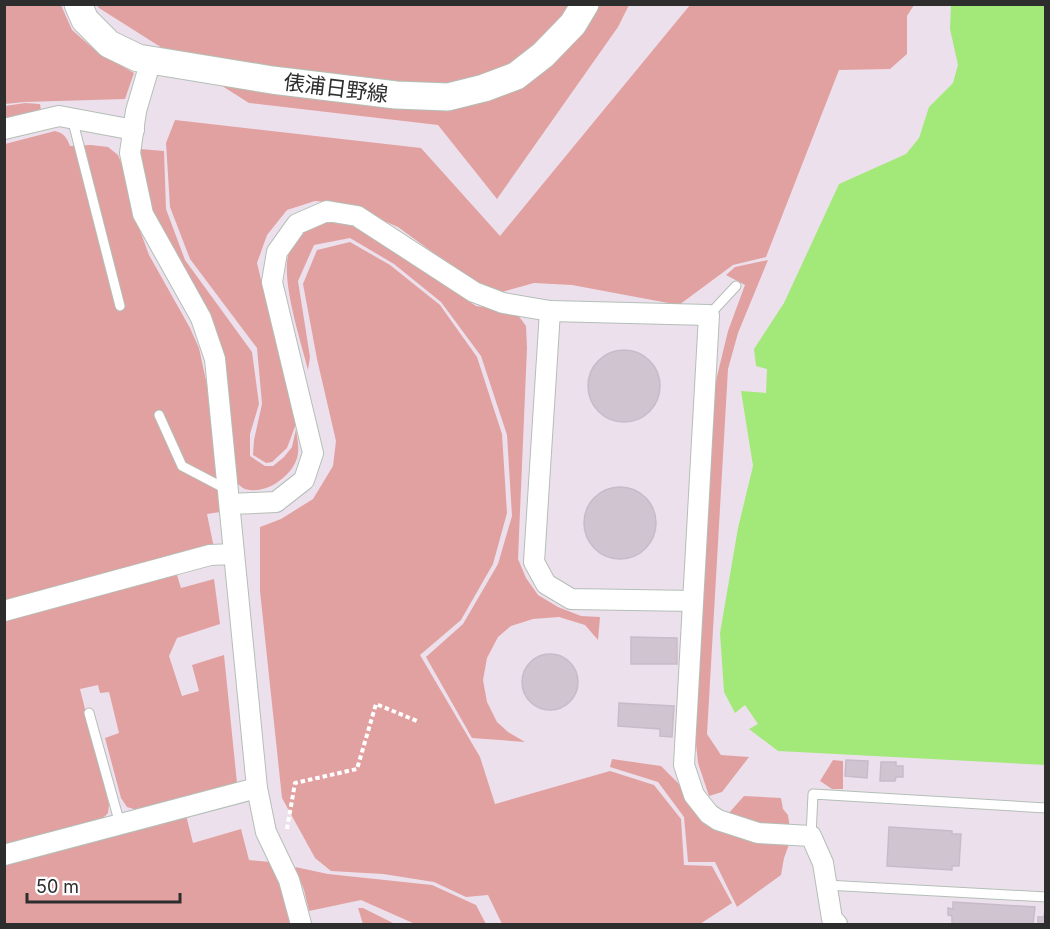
<svg xmlns="http://www.w3.org/2000/svg" width="1050" height="929" font-family="Inter,'Noto Sans JP',sans-serif">
<style>
.green{fill:#e1a1a0}
.water{fill:#a3e979}
.building{fill:#d0c4d0;stroke:#c9bac9;stroke-width:1.5}
.lines{fill:none;stroke-linecap:round;stroke-linejoin:round}
.service-casing{stroke:#b3bfb6;stroke-width:11}
.minor-casing{stroke:#b3bfb6;stroke-width:22}
.secondary-casing{stroke:#b3bfb6;stroke-width:29}
.path{stroke:#fff;stroke-width:4;stroke-dasharray:4.5 3;stroke-linecap:butt}
.service{stroke:#fff;stroke-width:9}
.minor{stroke:#fff;stroke-width:20}
.secondary{stroke:#fff;stroke-width:27}
.labels{text-anchor:middle;dominant-baseline:central;stroke-width:6;stroke-linejoin:round;paint-order:stroke}
.street-label{font-size:21px;fill:#2d2d2d;stroke:#fff}
</style>
<rect width="100%" height="100%" fill="#ede0ed"/>
<g class="green">
<polygon points="4,5 61,5 72,30 96,51 134,73 125,99 24,102 5,104"/>
<polygon points="97,5 629,5 618,27 497,199 438,125 249,103 99,8"/>
<polygon points="690,5 914,5 907,16 907,54 890,69 839,70 766,257 733,265 679,305 572,285 534,283 498,293 479,286 398,227 345,204 315,201 287,210 267,235 257,263 296,424 287,448 272,462 266,463 253,455 254,440 262,404 257,348 190,259 170,207 166,143 175,120 421,148 500,236"/>
<polygon points="25,103 40,104 42,117 5,125 5,106"/>
<path d="M55 131C64 133 67 138 70 146L91 145 108 147 118 155 127 177 131 206 149 255 190 328 199 348 207 385 220 512 207 514 214 548 5 604V144Z"/>
<path d="M140 149 164 151 166 209 185 260 252 352 259 404 250 434V456L265 466H273L284 457 292 447 296 429C297 437 299 445 298 453 296 474 266 496 245 489 242 488 240 485 237 484L232 467 228 417 150 211Z"/>
<path d="M345 222 366 232 476 306 505 310 518 315 526 326 527 348 518 559 526 578 538 595 558 607 581 616 600 617 598 640 585 625 559 617 533 619 511 626 498 637 487 658 483 680 487 702 497 722 508 732 525 742 472 738 426 657 463 624 498 564 512 516 507 435 481 356 441 302 394 264 350 238 314 245 298 281 310 357 308 370C301 341 280 279 289 252 292 240 305 229 317 224 325 220 336 222 345 222Z"/>
<polygon points="350,242 390,265 440,305 477,357 502,434 507,513 493,564 461,620 420,655 480,757 495,804 610,771 654,785 681,819 684,865 712,866 732,903 700,924 502,924 488,895 466,897 434,882 383,874 331,871 315,858 282,798 260,591 260,527 281,519 313,499 333,466 336,441 317,359 303,284 317,250"/>
<polygon points="768,260 738,333 728,369 707,734 721,755 749,757 722,792 709,796 698,763 695,735 713,393 728,331 745,285 726,275 735,267"/>
<polygon points="176,572 181,588 214,579 220,624 177,638 169,656 182,696 199,691 192,665 224,655 237,783 137,810 127,807 121,798 105,738 119,733 109,692 100,693 98,685 80,689 109,805 108,813 103,818 5,845 5,618"/>
<polygon points="612,759 661,766 689,794 699,813 790,842 784,858 781,875 737,907 715,862 688,862 684,817 658,782 610,767"/>
<polygon points="833,760 843,761 843,789 832,789 820,781"/>
<polygon points="744,796 781,798 783,809 788,815 790,828 758,823 728,814"/>
<polygon points="186,815 193,843 241,829 249,860 270,862 281,889 290,924 5,924 5,863"/>
<polygon points="295,867 328,874 432,885 476,905 486,924 415,924 361,900 309,911 304,890"/>
<polygon points="358,908 363,908 395,924 363,924"/>
</g>
<polygon class="water" points="951,5 1045,5 1045,765 778,751 749,729 758,724 745,705 735,713 724,692 720,633 738,528 753,466 741,391 766,393 767,369 756,366 754,349 784,303 839,184 906,154 919,138 929,107 953,83 958,65 950,29"/>
<g class="building">
<circle cx="624" cy="386" r="36"/>
<circle cx="620" cy="523" r="36"/>
<polygon points="631,637 677,638 677,664 631,664"/>
<circle cx="550" cy="682" r="28"/>
<polygon points="619,703 674,706 672,737 660,736 660,729 618,726"/>
<polygon points="846,760 868,761 867,778 845,776"/>
<polygon points="881,762 896,762 896,766 903,766 903,777 896,777 895,781 880,781"/>
<polygon points="889,827 952,831 952,834 961,834 959,866 952,866 952,870 887,866"/>
<polygon points="953,902 1035,907 1033,924 952,924 952,916 948,915 948,908 953,909"/>
<polygon points="1045,909 1046,924 1038,924 1038,917 1044,917"/>
</g>
<g class="lines">
<g class="service-casing">
<g id="service">
<polyline points="72,118 120,306"/>
<polyline points="709,315 736,286"/>
<polyline points="159,415 182,466 226,489"/>
<polyline points="89,713 120,824"/>
<polyline points="811,836 813,794 1046,808"/>
<polyline points="826,885 1046,897"/>
</g>
</g>
<g class="minor-casing">
<g id="minor">
<polyline points="151,60 136,111 130,153 143,214 201,318 215,359 257,788 266,832 289,880 301,924"/>
<polyline points="4,129 59,116 134,130"/>
<polyline points="550,311 534,562 546,584 571,599 693,601"/>
<polyline points="230,504 276,502 304,480 313,453 272,282 277,252 297,224 327,211 357,216 474,292 503,303 550,311 709,315 684,765 694,795 709,814 718,820 758,833 811,836 823,863 832,919 837,924"/>
<polyline points="4,611 210,555 234,554"/>
<polyline points="4,855 257,788"/>
</g>
</g>
<g class="secondary-casing">
<polyline id="secondary" points="78,4 85,20 109,44 138,58 272,80 396,95 448,97 484,88 516,76 543,55 573,24 585,4"/>
</g>
<polyline class="path" points="287,829 295,783 357,769 376,704 417,721"/>
<use href="#service" class="service"/>
<use href="#minor" class="minor"/>
<use href="#secondary" class="secondary"/>
</g>
<g class="labels">
<g class="street-label">
<text transform="translate(336 88) rotate(7)">俵浦日野線</text>
</g>
</g>
<rect width="1050" height="929" fill="none" stroke="#2d2d2d" stroke-width="12"/>
<path d="M27 893v9h153v-9" fill="none" stroke="#2d2d2d" stroke-width="3"/>
<text x="36" y="893" font-size="18" fill="#2d2d2d" stroke="#ffffff" stroke-width="4.5" paint-order="stroke">50 m</text>
</svg>
